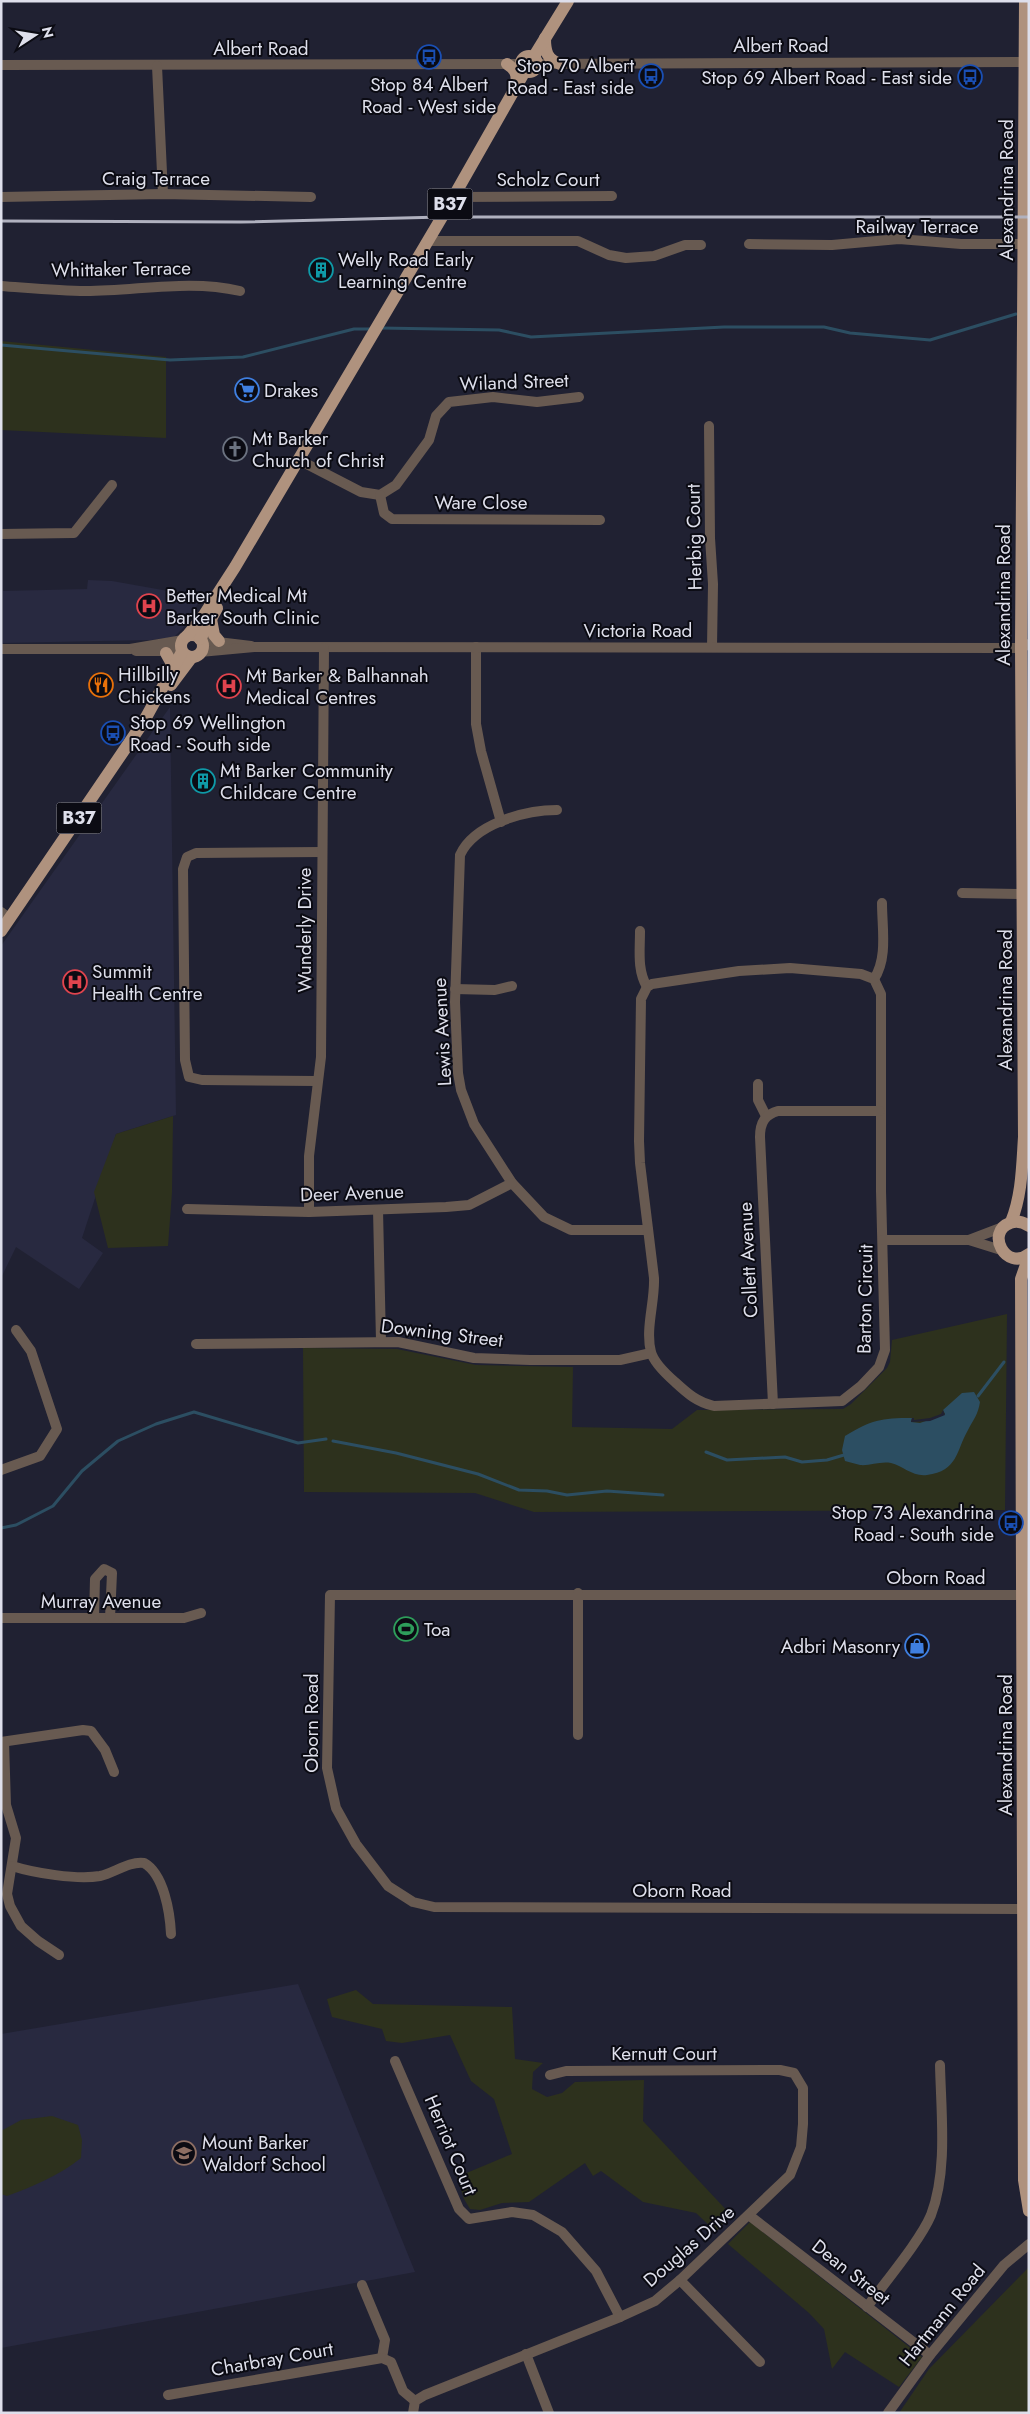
<svg xmlns="http://www.w3.org/2000/svg" width="1030" height="2414" font-family="Jost,sans-serif">
<style>
.built{fill:#282940}
.green{fill:#2d311d}
.water{fill:#2c4e62}
.pier{fill:#202132}
.lines{fill:none;stroke-linecap:round;stroke-linejoin:round}
.stream{stroke:#2c4e62;stroke-width:3}
.minor{stroke:#685a51;stroke-width:10}
.major{stroke:#af927e;stroke-width:12}
.rail{stroke:#b0b1bf;stroke-width:3}
.labels{text-anchor:middle;dominant-baseline:central;stroke-width:4;stroke-linejoin:round;paint-order:stroke}
.shield{fill:#0b0b13;stroke:#9f9faa;stroke-width:1}
.shield-label{font-size:18px;font-weight:bold;fill:#dedfeb}
.street-label{font-size:19px;fill:#dedfeb;stroke:#0b0b13}
.poi-label{font-size:19px;fill:#dedfeb;stroke:#0b0b13;text-anchor:start}
</style>
<rect width="100%" height="100%" fill="#202132"/>
<g class="built">
<polygon points="88,580 112,581 202,597 183,628 174,637 151,640 3,643 3,591 87,589"/>
<polygon points="170,707 176,1115 116,1134 82,1238 103,1253 79,1289 16,1247 2,1276 1,946"/>
<polygon points="298,1984 415,2272 1,2348 1,2034"/>
</g>
<g class="green">
<polygon points="1,341 166,357 166,438 1,430"/>
<polygon points="173,1116 172,1192 168,1246 108,1248 94,1192 116,1134"/>
<polygon points="1007,1314 1005,1510 534,1512 475,1493 304,1492 303,1348 397,1349 476,1365 573,1367 572,1427 672,1429 697,1410 843,1409 851,1404 887,1368 890,1362 892,1340"/>
<polygon points="356,1990 373,2004 512,2007 515,2059 543,2063 533,2072 532,2089 547,2097 562,2093 575,2082 644,2080 643,2121 731,2215 716,2232 696,2213 643,2202 601,2171 593,2176 585,2163 529,2202 502,2203 480,2210 470,2209 464,2199 457,2177 512,2154 494,2099 471,2081 450,2035 402,2043 386,2041 382,2029 332,2017 327,1999"/>
<path d="M52 2116 78 2125 82 2140 81 2158C58 2176 34 2186 7 2196L1 2194V2131L21 2120Z"/>
<polygon points="750,2222 922,2357 899,2387 845,2352 832,2369 824,2329 809,2313 728,2244"/>
<polygon points="1029,2267 1029,2413 899,2413 929,2369"/>
</g>
<path class="water" d="M974 1392 980 1402C978 1415 973 1420 968 1430 956 1451 958 1471 927 1475 913 1477 903 1466 891 1463 880 1461 870 1466 860 1465 855 1464 850 1462 845 1461L842 1450 845 1436C871 1420 881 1418 912 1418L911 1422 920 1423 945 1414 943 1410 962 1393Z"/>
<polygon class="pier" points="943,1410 945,1415 930,1421 911,1422 912,1418 914,1418 914,1420 930,1418 941,1414"/>
<g class="lines">
<g class="stream">
<polyline points="380,328 499,330 531,337 724,327 824,327 850,333 930,340 1016,314"/>
<polyline points="1,345 170,360 243,357 354,329 372,329"/>
<polyline points="978,1396 1004,1362"/>
<polyline points="333,1441 396,1453 478,1474 519,1490 547,1491 567,1495 607,1491 663,1495"/>
<polyline points="706,1452 727,1460 785,1457 802,1462 827,1460 844,1455"/>
<polyline points="1,1528 16,1525 53,1506 82,1471 118,1441 156,1424 194,1412 298,1443 326,1439"/>
</g>
<g class="minor">
<polyline points="537,64 1024,62"/>
<polyline points="1,65 522,64"/>
<polyline points="157,66 163,194"/>
<polyline points="1,197 163,194 311,197"/>
<polyline points="454,197 612,196"/>
<polyline points="428,241 578,241 609,255 626,258 654,256 685,245 701,245"/>
<polyline points="749,244 832,245 899,239 961,244 1025,244"/>
<path d="M1 286C29 288 58 291 86 291 138 291 189 279 240 291"/>
<polyline points="709,426 710,538 713,584 712,647"/>
<polyline points="299,460 361,492 380,495 396,485 429,440 436,416 449,402 493,397 537,402 579,397"/>
<polyline points="380,495 384,513 392,519 600,520"/>
<polyline points="1,534 74,533 112,485"/>
<polyline points="201,640 251,646"/>
<polyline points="476,647 476,724 481,751 501,822"/>
<polyline points="1,649 130,649 183,640"/>
<polyline points="136,651 182,651"/>
<polyline points="200,652 254,647 1021,648 1029,644"/>
<path d="M557 810C525 810 474 824 460 855L455 1002 458 1073 461 1090 474 1124 512 1183 544 1217 571 1230H648"/>
<polyline points="962,893 1023,894"/>
<polyline points="1,912 10,919"/>
<path d="M640 931C640 951 637 970 647 987"/>
<path d="M790 968 861 974 874 979 881 994V1191L885 1350 879 1367 861 1386 842 1401 714 1406C697 1402 688 1394 675 1382 667 1375 654 1363 651 1352 645 1329 655 1302 654 1278L640 1163 639 1141 641 999 647 987 652 984 739 971Z"/>
<path d="M874 979C888 958 882 928 882 903"/>
<polyline points="455,989 495,990 512,986"/>
<polyline points="316,1081 202,1080 189,1077 185,1060 183,869 187,857 196,853 322,852"/>
<polyline points="758,1084 758,1100 766,1116"/>
<polyline points="187,1209 309,1212 446,1207 469,1205 512,1183"/>
<polyline points="378,1210 381,1341"/>
<polyline points="309,1212 309,1156 321,1057 324,648"/>
<polyline points="883,1240 969,1240 1001,1250"/>
<polyline points="969,1240 1003,1227"/>
<polyline points="196,1344 398,1342 474,1358 530,1360 620,1360 651,1353"/>
<path d="M773 1404 760 1137C760 1122 765 1115 778 1111H880"/>
<polyline points="1,1470 40,1456 57,1429 31,1351 16,1330"/>
<polyline points="1023,1595 330,1595 327,1768 336,1808 356,1844 388,1886 413,1902 434,1907 1024,1909"/>
<polyline points="1,1618 184,1618 201,1613"/>
<polyline points="94,1618 95,1579 104,1569 112,1573 110,1618"/>
<polyline points="578,1735 578,1593"/>
<polyline points="1,1742 83,1730 91,1731 105,1750 114,1772"/>
<polyline points="4,1742 6,1805 16,1838 7,1894 10,1906 21,1926 38,1941 59,1955"/>
<path d="M12 1866C34 1873 77 1880 100 1876 114 1873 129 1861 144 1863 164 1874 170 1913 171 1934"/>
<polyline points="395,2061 459,2209 469,2219 512,2212 533,2215 562,2232 596,2271 620,2317"/>
<polyline points="750,2216 930,2355"/>
<polyline points="680,2280 760,2362"/>
<polyline points="362,2285 385,2340 382,2358"/>
<path d="M867 2307C885 2282 920 2241 931 2215 948 2171 941 2112 940 2065"/>
<polyline points="526,2354 549,2413"/>
<polyline points="168,2395 382,2358 391,2362 403,2391 415,2401"/>
<polyline points="413,2413 415,2401 425,2395 620,2317 655,2301 680,2280 790,2175 801,2147 803,2124 803,2088 794,2073 780,2070 566,2071 550,2075"/>
<polyline points="888,2413 930,2355 1004,2265 1029,2244"/>
</g>
<g class="major">
<path d="M545 38C545 52 547 59 560 64"/>
<circle cx="529" cy="64" r="8"/>
<polyline points="533,58 568,1"/>
<path d="M507 64C515 69 518 74 516 84"/>
<polyline points="211,619 214,635 219,641"/>
<circle cx="192" cy="646" r="11"/>
<polyline points="187,636 204,615 235,567 442,217 525,71"/>
<polyline points="200,639 217,608"/>
<polyline points="166,653 171,662 172,670"/>
<polyline points="171,685 192,657"/>
<polyline points="1,931 144,721 182,652"/>
<path d="M1011 1222C1022 1195 1022 1166 1024 1137L1021 648 1025 1"/>
<path d="M1029 1226C1023 1222 1017 1220 1010 1223 985 1232 1006 1272 1029 1254"/>
<polyline points="1029,1256 1021,1279 1024,2180 1029,2211"/>
</g>
<polyline class="rail" points="1,221 241,222 442,217 1029,217"/>
</g>
<defs>
<g id="bus-ring" transform="scale(1.25)"><circle r="9.5" fill="#0b0b13" stroke="#1a4fb4" stroke-width="1.5"/><path d="M-5-6H5V4H4V6H2V4H-2V6H-4V4H-5ZM-3.5-4V0h7V-4ZM-3.5 1.2v1.5H-2V1.2ZM2 1.2v1.5H3.5V1.2Z" fill="#1a4fb4"/></g>
<g id="building-ring" transform="scale(1.25)"><circle r="9.5" fill="#0b0b13" stroke="#0f9aa8" stroke-width="1.5"/><path d="M-4-6H4V6H1V3H-1V6H-4ZM-2.5-4.3h1.7v1.8h-1.7ZM.8-4.3h1.7v1.8H.8ZM-2.5-1h1.7V.8h-1.7ZM.8-1h1.7V.8H.8Z" fill="#0f9aa8"/></g>
<g id="supermarket-ring" transform="scale(1.25)"><circle r="9.5" fill="#0b0b13" stroke="#3f7fe0" stroke-width="1.5"/><path d="M-6-5.5h2.5l.6 2H6L4.5 2H-2.5L-4.4-4H-6ZM-1.5 3.2a1.3 1.3 0 1 0 .1 0ZM3 3.2a1.3 1.3 0 1 0 .1 0Z" fill="#3f7fe0"/></g>
<g id="church-ring" transform="scale(1.25)"><circle r="9.5" fill="#0b0b13" stroke="#6b7280" stroke-width="1.5"/><path d="M-1.2-6h2.4v3.5h3.3v2.4h-3.3V6h-2.4V-.1h-3.3v-2.4h3.3Z" fill="#6b7280"/></g>
<g id="hospital-ring" transform="scale(1.25)"><circle r="9.5" fill="#0b0b13" stroke="#e0444e" stroke-width="1.5"/><path d="M-5-5h3v3.5h4V-5h3V5h-3V1.5h-4V5h-3Z" fill="#e0444e"/></g>
<g id="restaurant-ring" transform="scale(1.25)"><circle r="9.5" fill="#0b0b13" stroke="#e8710a" stroke-width="1.5"/><path d="M-5-6h1v4h1v-4h1v4h1v-4h1v5L-1.5 .5V6h-2V.5L-5-1ZM5-6V6H3V1.5H1.5Q1.5-4 5-6Z" fill="#e8710a"/></g>
<g id="stadium-ring" transform="scale(1.25)"><circle r="9.5" fill="#0b0b13" stroke="#2e9e5b" stroke-width="1.5"/><path d="M0-5a6.5 5 0 1 0 0 10a6.5 5 0 1 0 0-10ZM-3.5-1.8h7v3.6h-7Z" fill="#2e9e5b"/></g>
<g id="shop-ring" transform="scale(1.25)"><circle r="9.5" fill="#0b0b13" stroke="#3f7fe0" stroke-width="1.5"/><path d="M-5-2.5h2.3a2.7 3.5 0 0 1 5.4 0H5L5.5 6h-11ZM-1.5-2.5h3a1.5 2.3 0 0 0-3 0Z" fill="#3f7fe0"/></g>
<g id="school-ring" transform="scale(1.25)"><circle r="9.5" fill="#0b0b13" stroke="#8d6e63" stroke-width="1.5"/><path d="M0-5L7-2L0 1L-7-2ZM-4 1L0 2.5L4 1V4Q0 6-4 4Z" fill="#8d6e63"/></g>
</defs>
<g fill-rule="evenodd">
<use href="#bus-ring" x="429" y="57"/>
<use href="#bus-ring" x="651" y="76"/>
<use href="#bus-ring" x="970" y="77"/>
<use href="#building-ring" x="321" y="270"/>
<use href="#supermarket-ring" x="247" y="390"/>
<use href="#church-ring" x="235" y="449"/>
<use href="#hospital-ring" x="149" y="606"/>
<use href="#restaurant-ring" x="101" y="685"/>
<use href="#hospital-ring" x="229" y="686"/>
<use href="#bus-ring" x="113" y="733"/>
<use href="#building-ring" x="203" y="781"/>
<use href="#hospital-ring" x="75" y="982"/>
<use href="#bus-ring" x="1011" y="1523"/>
<use href="#stadium-ring" x="406" y="1629"/>
<use href="#shop-ring" x="917" y="1646"/>
<use href="#school-ring" x="184" y="2153"/>
</g>
<g class="labels">
<g class="shield">
<rect x="427.5" y="188.5" width="45" height="31" rx="4"/>
<rect x="56.5" y="802.5" width="45" height="31" rx="4"/>
</g>
<g class="shield-label">
<text x="450" y="204">B37</text>
<text x="79" y="818">B37</text>
</g>
<g class="street-label">
<text x="781" y="45">Albert Road</text>
<text x="261" y="48">Albert Road</text>
<text x="156" y="178">Craig Terrace</text>
<text x="548" y="179">Scholz Court</text>
<text transform="translate(1006 190) rotate(-90)">Alexandrina Road</text>
<text x="917" y="226">Railway Terrace</text>
<text transform="translate(121 269) rotate(-1)">Whittaker Terrace</text>
<text transform="translate(514 382) rotate(-2)">Wiland Street</text>
<text x="481" y="502">Ware Close</text>
<text transform="translate(694 537) rotate(-91)">Herbig Court</text>
<text transform="translate(1003 595) rotate(-90)">Alexandrina Road</text>
<text x="638" y="630">Victoria Road</text>
<text transform="translate(304 930) rotate(-90)">Wunderly Drive</text>
<text transform="translate(1005 1000) rotate(-90)">Alexandrina Road</text>
<text transform="translate(442 1032) rotate(-93)">Lewis Avenue</text>
<text transform="translate(352 1193) rotate(-2)">Deer Avenue</text>
<text transform="translate(748 1260) rotate(-93)">Collett Avenue</text>
<text transform="translate(865 1299) rotate(-89)">Barton Circuit</text>
<text transform="translate(442 1333) rotate(7)">Downing Street</text>
<text x="936" y="1577">Oborn Road</text>
<text x="101" y="1601">Murray Avenue</text>
<text transform="translate(311 1723) rotate(-90)">Oborn Road</text>
<text transform="translate(1005 1745) rotate(-90)">Alexandrina Road</text>
<text x="682" y="1890">Oborn Road</text>
<text x="664" y="2053">Kernutt Court</text>
<text transform="translate(451 2145) rotate(67)">Herriot Court</text>
<text transform="translate(689 2246) rotate(-41)">Douglas Drive</text>
<text transform="translate(851 2272) rotate(38)">Dean Street</text>
<text transform="translate(942 2315) rotate(-51)">Hartmann Road</text>
<text transform="translate(272 2359) rotate(-10)">Charbray Court</text>
</g>
<g class="poi-label">
<text x="634" y="65" text-anchor="end">Stop 70 Albert<tspan x="634" dy="22">Road - East side</tspan></text>
<text x="952" y="77" text-anchor="end">Stop 69 Albert Road - East side</text>
<text x="429" y="84" text-anchor="middle">Stop 84 Albert<tspan x="429" dy="22">Road - West side</tspan></text>
<text x="338" y="259">Welly Road Early<tspan x="338" dy="22">Learning Centre</tspan></text>
<text x="264" y="390">Drakes</text>
<text x="252" y="438">Mt Barker<tspan x="252" dy="22">Church of Christ</tspan></text>
<text x="166" y="595">Better Medical Mt<tspan x="166" dy="22">Barker South Clinic</tspan></text>
<text x="118" y="674">Hillbilly<tspan x="118" dy="22">Chickens</tspan></text>
<text x="246" y="675">Mt Barker &amp; Balhannah<tspan x="246" dy="22">Medical Centres</tspan></text>
<text x="130" y="722">Stop 69 Wellington<tspan x="130" dy="22">Road - South side</tspan></text>
<text x="220" y="770">Mt Barker Community<tspan x="220" dy="22">Childcare Centre</tspan></text>
<text x="92" y="971">Summit<tspan x="92" dy="22">Health Centre</tspan></text>
<text x="994" y="1512" text-anchor="end">Stop 73 Alexandrina<tspan x="994" dy="22">Road - South side</tspan></text>
<text x="424" y="1629">Toa</text>
<text x="900" y="1646" text-anchor="end">Adbri Masonry</text>
<text x="202" y="2142">Mount Barker<tspan x="202" dy="22">Waldorf School</tspan></text>
</g>
</g>
<rect width="1030" height="2414" fill="none" stroke="#dedfeb" stroke-width="5"/>
<g transform="translate(35 35) rotate(78)" stroke="#0b0b13" stroke-width="4" paint-order="stroke">
<path d="M0-4L9 19L0 12L-9 19Z" fill="#dedfeb"/>
<text y="-8" font-size="14" font-weight="bold" text-anchor="middle" fill="#dedfeb">N</text>
</g>
</svg>
